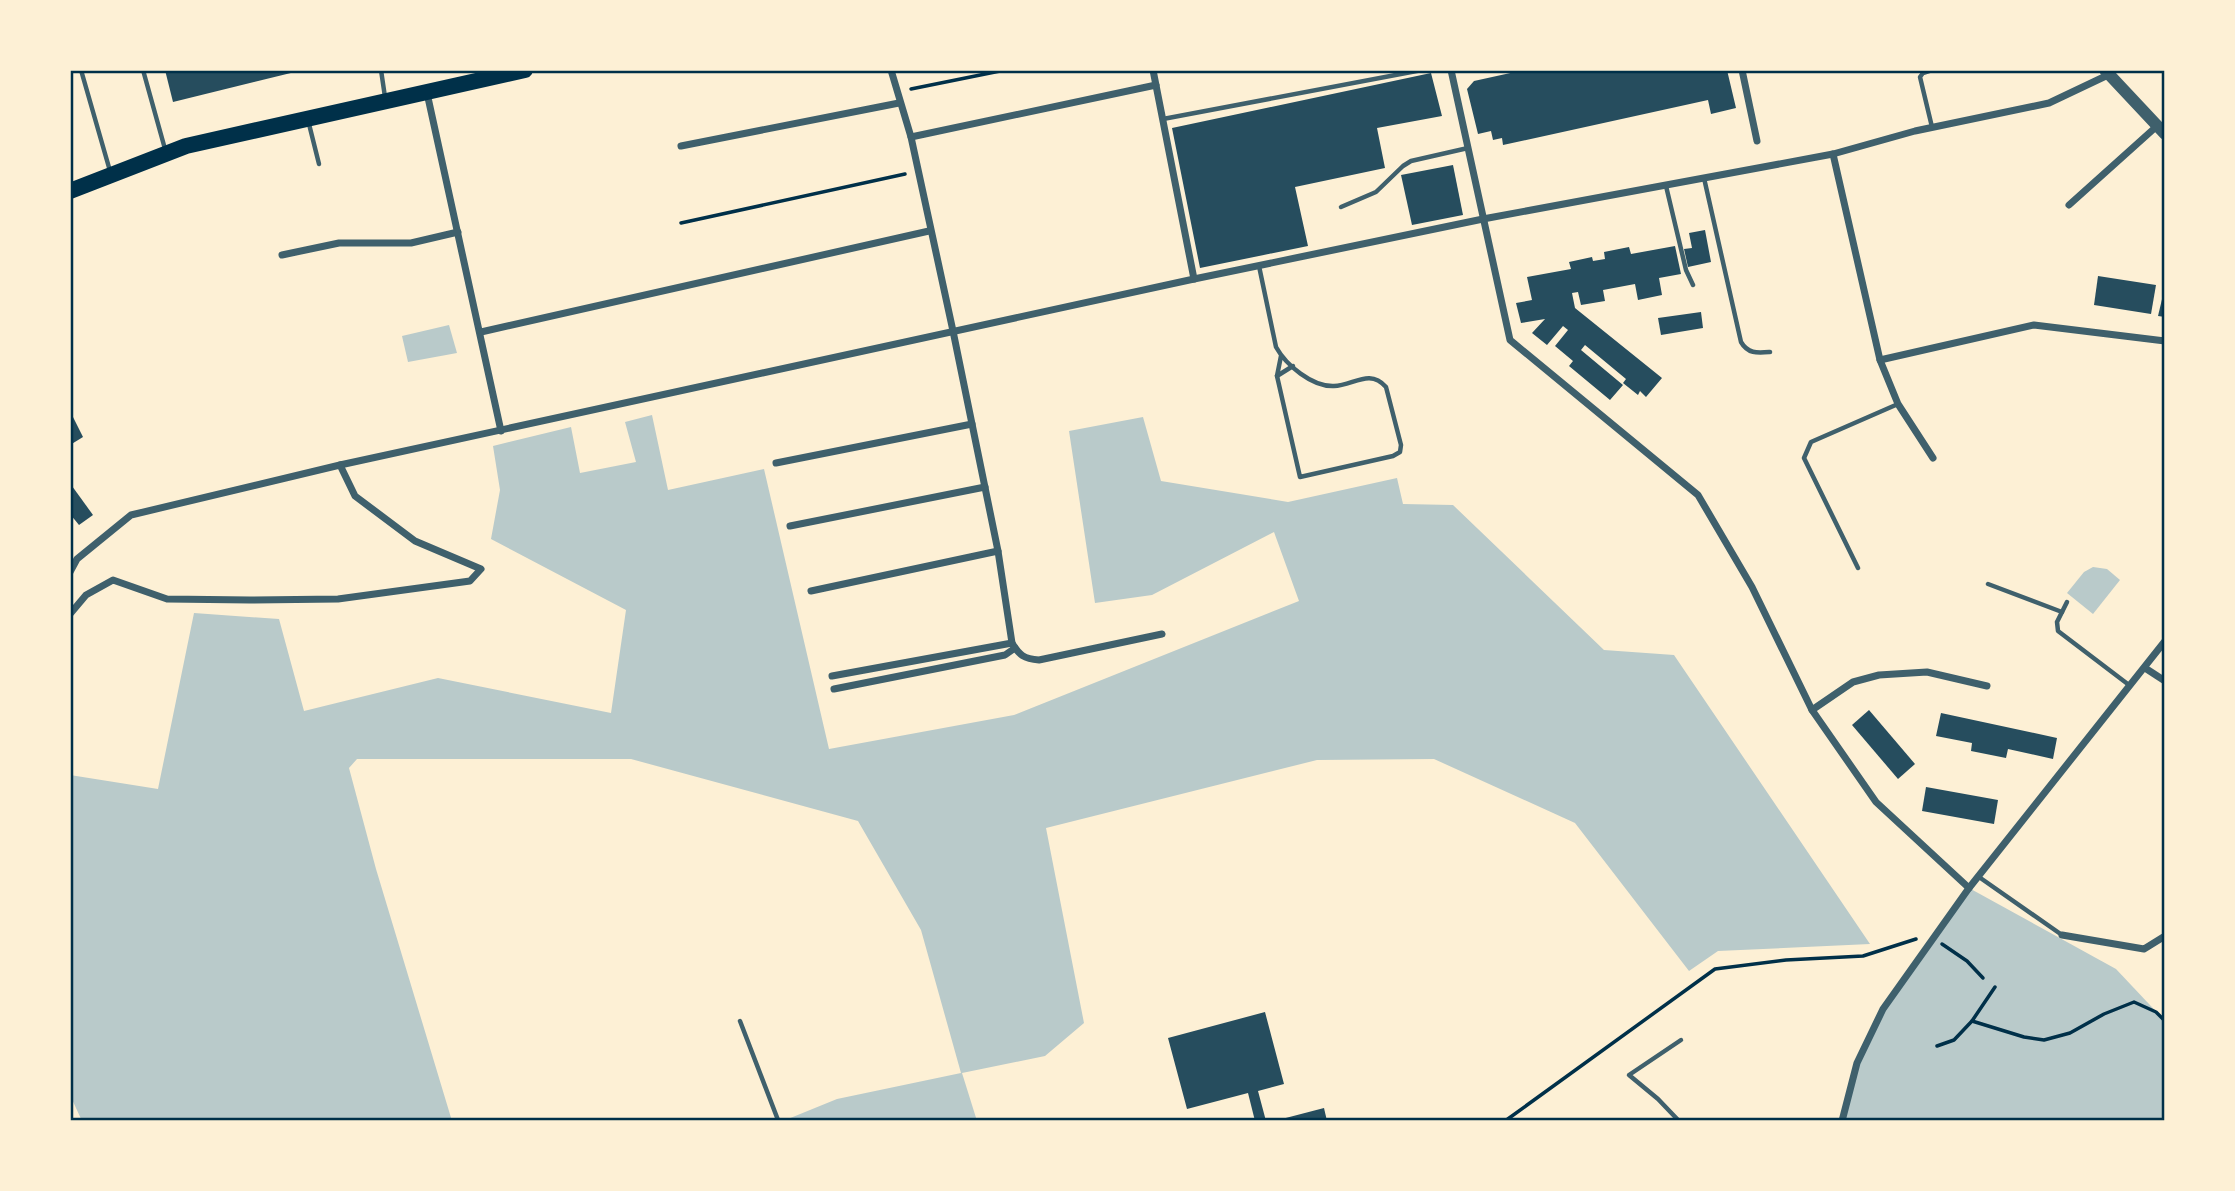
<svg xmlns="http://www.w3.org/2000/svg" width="2235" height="1191" font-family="Quicksand,sans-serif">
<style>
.green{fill:#b9caca}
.building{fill:#264d5e}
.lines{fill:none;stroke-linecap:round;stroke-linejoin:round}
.path{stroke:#003049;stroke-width:3.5}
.service{stroke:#3f606c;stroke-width:4.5}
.minor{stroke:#3f606c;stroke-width:7}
.tertiary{stroke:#3f606c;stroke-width:12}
.primary{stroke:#003049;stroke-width:16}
.neatline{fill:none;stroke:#003049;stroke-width:2.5}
</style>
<rect width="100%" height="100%" fill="#fdf0d5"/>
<g class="green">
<polygon points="449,325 457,353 408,362 402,336"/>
<polygon points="652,415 668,490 764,469 829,749 1014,715 1299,601 1274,532 1152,595 1095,603 1069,431 1143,417 1161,481 1288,502 1397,478 1403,504 1453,505 1604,650 1674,655 1870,944 1718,951 1689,971 1575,823 1434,759 1317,760 1046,828 1084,1023 1045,1056 962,1073 977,1121 783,1121 837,1099 961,1073 921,930 858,821 631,759 357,759 349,768 376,869 452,1121 82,1121 70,1095 70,775 158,789 194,613 279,619 304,711 438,678 611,713 626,610 491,539 500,490 493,446 571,427 580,473 636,462 625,422"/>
<polygon points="2093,567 2107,569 2120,580 2093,614 2067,593 2084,572"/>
<polygon points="1969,888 2116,969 2165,1021 2165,1121 1842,1121 1857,1063 1883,1009"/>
</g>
<g class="building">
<polygon points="165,70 299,70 299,71 173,102"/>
<polygon points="1524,70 1727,70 1736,108 1711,114 1708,100 1503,145 1502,138 1493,140 1491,131 1478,134 1467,89 1474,81"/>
<polygon points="1431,73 1442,116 1377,128 1385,168 1295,187 1308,246 1200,268 1172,128"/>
<polygon points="1453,165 1463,215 1412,225 1401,175"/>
<polygon points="1705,230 1711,262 1688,267 1684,249 1692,248 1689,233"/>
<polygon points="1675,246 1681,274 1659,278 1662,295 1638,300 1635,284 1603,290 1605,301 1581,305 1578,292 1572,293 1575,308 1662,378 1646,397 1640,391 1638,395 1623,383 1626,379 1585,345 1581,350 1623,385 1610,400 1569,366 1573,361 1555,346 1568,330 1563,326 1547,345 1532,333 1545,319 1521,323 1516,303 1532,300 1527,277 1571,269 1569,262 1592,257 1593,261 1605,259 1604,252 1629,247 1631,254"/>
<polygon points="2098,276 2156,285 2151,314 2094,305"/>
<polygon points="2163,295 2165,296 2165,317 2158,316"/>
<polygon points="1701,312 1703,328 1661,335 1658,318"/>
<polygon points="70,411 83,437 70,445"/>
<polygon points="72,486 93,515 79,525 70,514"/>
<polygon points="1869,710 1915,764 1898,779 1852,725"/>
<polygon points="1941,713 2057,738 2053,759 2008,749 2006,758 1971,751 1972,743 1936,736"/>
<polygon points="1926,787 1998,800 1994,824 1922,811"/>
<polygon points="1265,1012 1284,1084 1258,1091 1266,1121 1255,1121 1248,1093 1187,1109 1168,1038"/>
<polygon points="1324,1108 1327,1121 1278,1121 1278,1120"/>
</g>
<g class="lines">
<g class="path">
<polyline points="911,89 1005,70"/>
<polyline points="681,223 905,174"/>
<polyline points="1942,944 1967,961 1983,978"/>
<polyline points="1972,1021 2024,1037 2044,1040 2070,1033 2104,1014 2134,1002 2156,1012 2165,1021"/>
<polyline points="1937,1046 1954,1040 1972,1021 1995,987"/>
<polyline points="1505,1121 1715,969 1786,960 1863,956 1916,939"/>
</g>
<g class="service">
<polyline points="81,70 110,171"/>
<polyline points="143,70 165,149"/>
<polyline points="381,70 385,97"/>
<polyline points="1163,119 1422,70"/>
<polyline points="309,124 319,164"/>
<polyline points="1932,127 1920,77 1923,73 1932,70"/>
<path d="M1704 178 1741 342C1748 354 1757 353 1770 352"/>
<polyline points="1666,186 1686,270 1693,285"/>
<polyline points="1341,207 1376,192 1403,166 1411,161 1468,148"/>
<path d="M1259 266 1276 347C1286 365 1312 387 1334 386 1353 386 1369 368 1386 387L1401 445 1400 452 1393 456 1300 477 1277 376 1281 356"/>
<polyline points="1277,376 1293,366"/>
<polyline points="1858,568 1804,458 1811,442 1898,404"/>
<polyline points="1988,584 2062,612"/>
<polyline points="2067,602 2057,622 2058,631 2129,685"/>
<polyline points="1979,877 2062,935"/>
<polyline points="740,1021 778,1120 775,1121"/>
<polyline points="1679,1121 1658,1099 1629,1075 1681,1040"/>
</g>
<g class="minor">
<path d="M891 70 911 137 953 331 998 551 1012 643C1019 655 1024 659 1039 660L1162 634"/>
<polyline points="1153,70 1194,279"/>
<polyline points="1451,70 1510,340 1698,495 1752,587 1812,710 1876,802 1969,888"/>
<polyline points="1742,70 1757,141"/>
<polyline points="427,93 501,431"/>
<polyline points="911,137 1156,85"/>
<polyline points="681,146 899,103"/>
<polyline points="1833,154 1880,360 1898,404 1933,458"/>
<polyline points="2069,205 2157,126"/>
<polyline points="282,255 339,243 411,243 458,232"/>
<polyline points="481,332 929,231"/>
<polyline points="1880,360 2034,325 2165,341"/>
<polyline points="776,463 972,424"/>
<polyline points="790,526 985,487"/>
<polyline points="70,572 77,559 131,515 340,465 1194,279 1483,219 1833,154 1915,131 2049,103 2108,75"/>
<polyline points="811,591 998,551"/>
<polyline points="70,614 86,595 113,580 167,599 250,600 338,599 470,581 481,569 415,541 355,496 340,465"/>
<polyline points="2145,668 2165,681"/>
<polyline points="832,676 1012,643"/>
<polyline points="834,689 1005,655 1015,648"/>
<polyline points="1812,710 1853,682 1879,675 1927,672 1987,686"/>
<polyline points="2062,935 2144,949 2165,936"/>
<polyline points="1842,1121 1857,1063 1883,1009 1969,888 2165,641"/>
</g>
<polyline class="tertiary" points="2105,70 2165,134"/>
<polyline class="primary" points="70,191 186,146 525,70"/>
</g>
<rect width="2235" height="1191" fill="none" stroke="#fdf0d5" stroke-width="144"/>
<rect x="72" y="72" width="2091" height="1047" class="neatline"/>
</svg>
